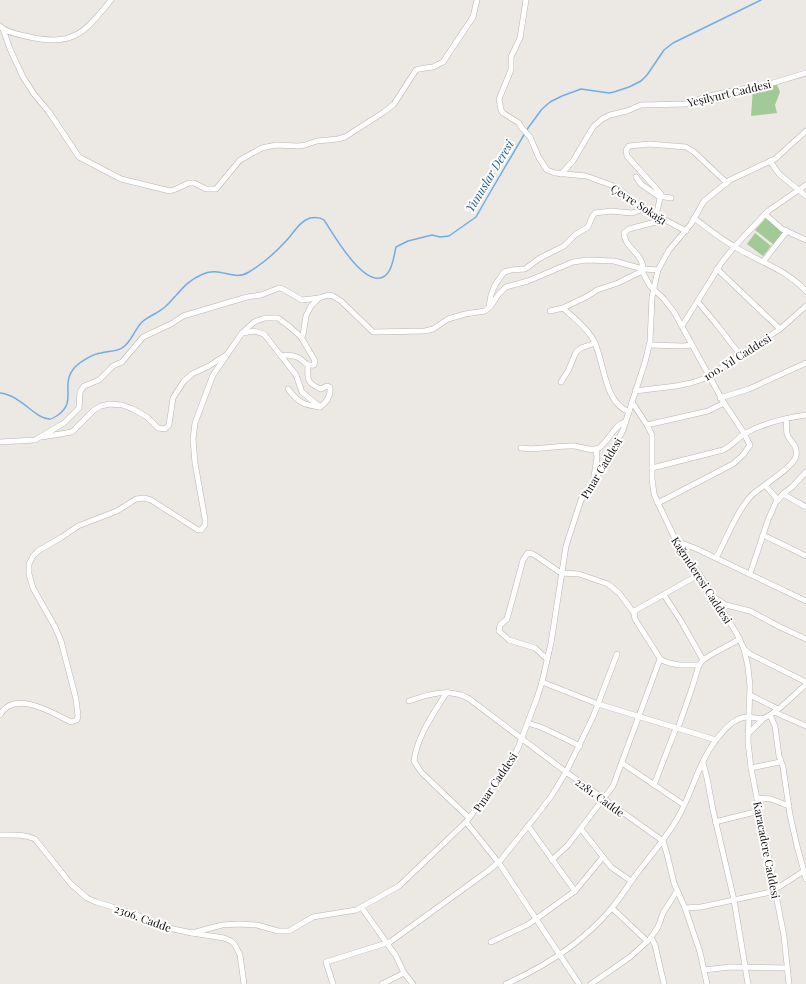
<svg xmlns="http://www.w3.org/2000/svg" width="806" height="984" font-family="'Playfair Display',serif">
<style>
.green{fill:#a1ca96}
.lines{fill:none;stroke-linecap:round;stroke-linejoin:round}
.stream{stroke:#70ade8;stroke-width:1.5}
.minor-casing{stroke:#b9b5b1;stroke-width:6}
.minor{stroke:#fff;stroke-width:5}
.labels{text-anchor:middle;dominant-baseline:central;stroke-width:4;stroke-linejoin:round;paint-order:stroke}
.street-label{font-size:11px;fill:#0f0d0c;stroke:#fff}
.water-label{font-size:12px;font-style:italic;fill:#1b5b92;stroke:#fff}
</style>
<rect width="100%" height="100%" fill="#ece8e4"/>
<g class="green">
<polygon points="777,85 780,92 775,105 777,113 751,116 753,89"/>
<polygon points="766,218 783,233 774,245 755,230"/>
<polygon points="755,233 771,246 763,256 747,244"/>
</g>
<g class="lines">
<path class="stream" d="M0 393C21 395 36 420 50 419 52 419 55 417 58 415 78 401 59 385 75 367 81 361 93 354 101 353 108 351 116 352 122 348 132 342 134 330 142 322 149 316 158 313 165 307 178 295 185 281 203 274 221 266 233 282 249 272 262 264 274 254 284 243 293 235 298 222 310 218 315 217 320 217 324 220 333 233 367 295 387 274 393 268 394 255 396 247L408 241 432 235 440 237 449 236 476 217 488 196 528 128 542 109 550 102 562 96 581 89 609 93 614 92 629 87 641 81 647 75 664 50 673 43 761 0"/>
<g class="minor-casing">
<g id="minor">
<polyline points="526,0 520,38 511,57 511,70 499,99 501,110 503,113 519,123 521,127 530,137 539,158 547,170 555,173 586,176 611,185 618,188 641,207 686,231"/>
<path d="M0 26C5 32 17 34 25 36 72 47 83 35 111 0"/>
<polyline points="3,29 10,49 23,77 34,94 49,112 79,157 121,179 170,191 176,189 189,183 194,183 206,189 216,189 240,160 262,148 276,145 298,146 305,145 317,141 338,139 345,137 384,112 394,104 416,70 419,69 433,67 443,62 473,17 477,0"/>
<polyline points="770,161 779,174 806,196"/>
<polyline points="561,174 573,161 593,127 602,119 610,115 627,111 641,105 687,104 705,97 736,90 766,85 806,73"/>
<polyline points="636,177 641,184 658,196 671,198"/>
<polyline points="765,214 782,229 806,240"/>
<polyline points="656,216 661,194 627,156 626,150 629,146 649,144 686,147 694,152 727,183"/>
<path d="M694 218C707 228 721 239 735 247 758 261 787 270 806 291"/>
<polyline points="763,262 787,231"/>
<polyline points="717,269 780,329"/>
<polyline points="642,271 650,286 664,299 674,312 724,403 742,430 750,445 743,455 733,464 658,503"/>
<polyline points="698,302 718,326 741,356"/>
<polyline points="489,307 491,295 495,285 504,272 511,270 525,269 540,258 564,246 576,234 588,227 592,217 595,213 611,211 632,213 644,209"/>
<path d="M563 308C573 317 586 327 593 339 605 361 603 402 629 412"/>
<path d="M550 311 563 308 588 296 597 290 618 283 642 271C647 256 623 247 624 233L629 229 663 220"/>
<polyline points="682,326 722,262 734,247 768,211 806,185"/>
<polyline points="242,333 254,331 264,334 296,375 302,392 320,407"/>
<polyline points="649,345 683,346 691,345"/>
<path d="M281 356C286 355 292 355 297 357 304 360 306 367 314 365L315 361 301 337"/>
<polyline points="561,382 568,371 576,352 581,348 595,343"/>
<path d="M288 389C298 402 303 405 320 407 327 402 331 395 330 387L327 386 321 389C307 383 307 380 308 366"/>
<polyline points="635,391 676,386 691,383 706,378 780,329 806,306"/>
<polyline points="720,398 749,389 806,363"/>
<polyline points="632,402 647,425 652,435 652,478 654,494 658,503 676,541 710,590 737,634 744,649 748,667 750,686 748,742 751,768 784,936 789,984"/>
<polyline points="647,425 708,411 724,403"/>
<polyline points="42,437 72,432 94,410 101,406 109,404 122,405 133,409 147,417 158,428 165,429 169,425 173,398 184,381 192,374 209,366 226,355"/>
<polyline points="0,442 35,440 64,423 79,408 80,392 84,386 99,380 113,366 122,362 143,337 171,324 183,316 247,297 261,295 279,288 283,289 302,300 319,298"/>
<path d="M521 448C539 451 557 445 574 446 583 447 591 452 599 448 609 441 614 425 625 422"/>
<path d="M652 468 723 450C732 446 737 438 746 433 764 423 785 418 806 415"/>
<polyline points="593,482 597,458 596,449"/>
<polyline points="765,485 778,500"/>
<polyline points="783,494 806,507"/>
<polyline points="763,535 806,556"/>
<polyline points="676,541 697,549 806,601"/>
<path d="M716 558C726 540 738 508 753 494 762 486 794 467 796 456 798 444 790 443 787 434 786 429 787 424 786 419"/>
<polyline points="750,574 768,520 776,502 784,493 792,487 806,472"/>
<polyline points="664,595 681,621 703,660"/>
<polyline points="717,599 726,605 750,611 780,627 806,639"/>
<polyline points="744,649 750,654 806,682"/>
<polyline points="547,659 535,648 509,640 499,631 500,625 507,619 523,560 528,553 533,554 561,573 579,574 608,584 619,593 634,613"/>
<polyline points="699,665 679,665 669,663 661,660 635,619 634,613 636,610 700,574"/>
<polyline points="542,682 598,704 716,740"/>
<path d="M447 692C434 713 417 736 414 761L421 772 469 818"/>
<polyline points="750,695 778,709"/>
<path d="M409 701C429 694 448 688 468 698L566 772 663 841 667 854 674 883 685 908 700 952 707 984"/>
<polyline points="774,712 806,726"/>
<path d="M0 715C14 689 53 713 71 722L77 720 78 716 76 699 61 641 55 627 33 588 29 574V564L33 556 38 551 62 537 78 526 117 511 136 499 144 498 151 500 198 530H201L205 525V519L195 463 193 439 195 423 213 375 242 333 254 322 265 318H278L290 327 301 337 303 335 306 316 311 306 319 298 328 295 333 296 341 301 373 332 425 331 433 329 448 319 465 314 485 311 491 306 498 295 506 287 528 281 573 262 587 260 614 261 643 269 658 270"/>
<polyline points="770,715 775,726 779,756 783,767 790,815 797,846 806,879"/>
<polyline points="528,723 543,728 580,746"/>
<polyline points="678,728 692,688 699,665 703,660 714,653 740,639"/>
<polyline points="748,734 763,719"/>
<polyline points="622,763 684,805"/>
<polyline points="703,763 707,778 713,810 734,900 748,984"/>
<polyline points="751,768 780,762"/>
<polyline points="654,785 676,728"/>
<polyline points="757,798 771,799 789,806"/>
<polyline points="466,822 499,863 579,984"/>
<polyline points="715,822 759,811"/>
<polyline points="528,826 575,891"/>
<polyline points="581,829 611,867 631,881"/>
<path d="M0 835C12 835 24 834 35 839L71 884 87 898 96 902 132 913 164 927 192 933 224 938 231 941 235 945 240 955 244 984"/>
<polyline points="552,860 568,845 613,786 660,659"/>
<polyline points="362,908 396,956 404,973 413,984"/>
<polyline points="612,908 647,941"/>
<polyline points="685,908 701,907 771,892 804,871"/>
<polyline points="192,933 222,925 239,924 257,925 278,931 289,931 313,917 356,910 399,886 466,822 509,765 518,748 537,698 542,682 551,643 566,546 581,500 607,461 623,430 645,362 650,342 652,297 658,270 669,250 691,224 704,201 730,180 775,159 806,131"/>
<polyline points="651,937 655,945 664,984"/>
<polyline points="491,942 529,924 575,891 603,857"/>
<polyline points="704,970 730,967 787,968"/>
<polyline points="333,984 326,962 390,942 488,871 500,861 540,811 552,795 566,772 593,717 617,654"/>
<polyline points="382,984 404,973"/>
<path d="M506 984C546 966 583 942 611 909 621 897 629 884 638 872 651 855 666 838 677 819 692 794 698 763 716 740 724 730 735 716 749 717 754 717 759 720 764 718 776 714 796 693 806 684"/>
<polyline points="591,984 630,957 650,939 658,927 663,913 677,891"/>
</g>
</g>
<use href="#minor" class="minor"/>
</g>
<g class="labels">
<g class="street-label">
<text transform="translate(729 93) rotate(-13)">Yeşilyurt Caddesi</text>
<text transform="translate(639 204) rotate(33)">Çevre Sokağı</text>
<text transform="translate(737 357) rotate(-32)">100. Yıl Caddesi</text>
<text transform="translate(601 468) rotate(-59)">Pınar Caddesi</text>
<text transform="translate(702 580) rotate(57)">Kağnıderesi Caddesi</text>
<text transform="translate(495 782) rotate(-56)">Pınar Caddesi</text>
<text transform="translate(600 797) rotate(36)">2281. Cadde</text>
<text transform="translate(767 850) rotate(79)">Karacadere Caddesi</text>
<text transform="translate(143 918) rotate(20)">2306. Cadde</text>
</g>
<g class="water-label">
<text transform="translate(489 176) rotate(-59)">Yunuslar Deresi</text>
</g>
</g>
</svg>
